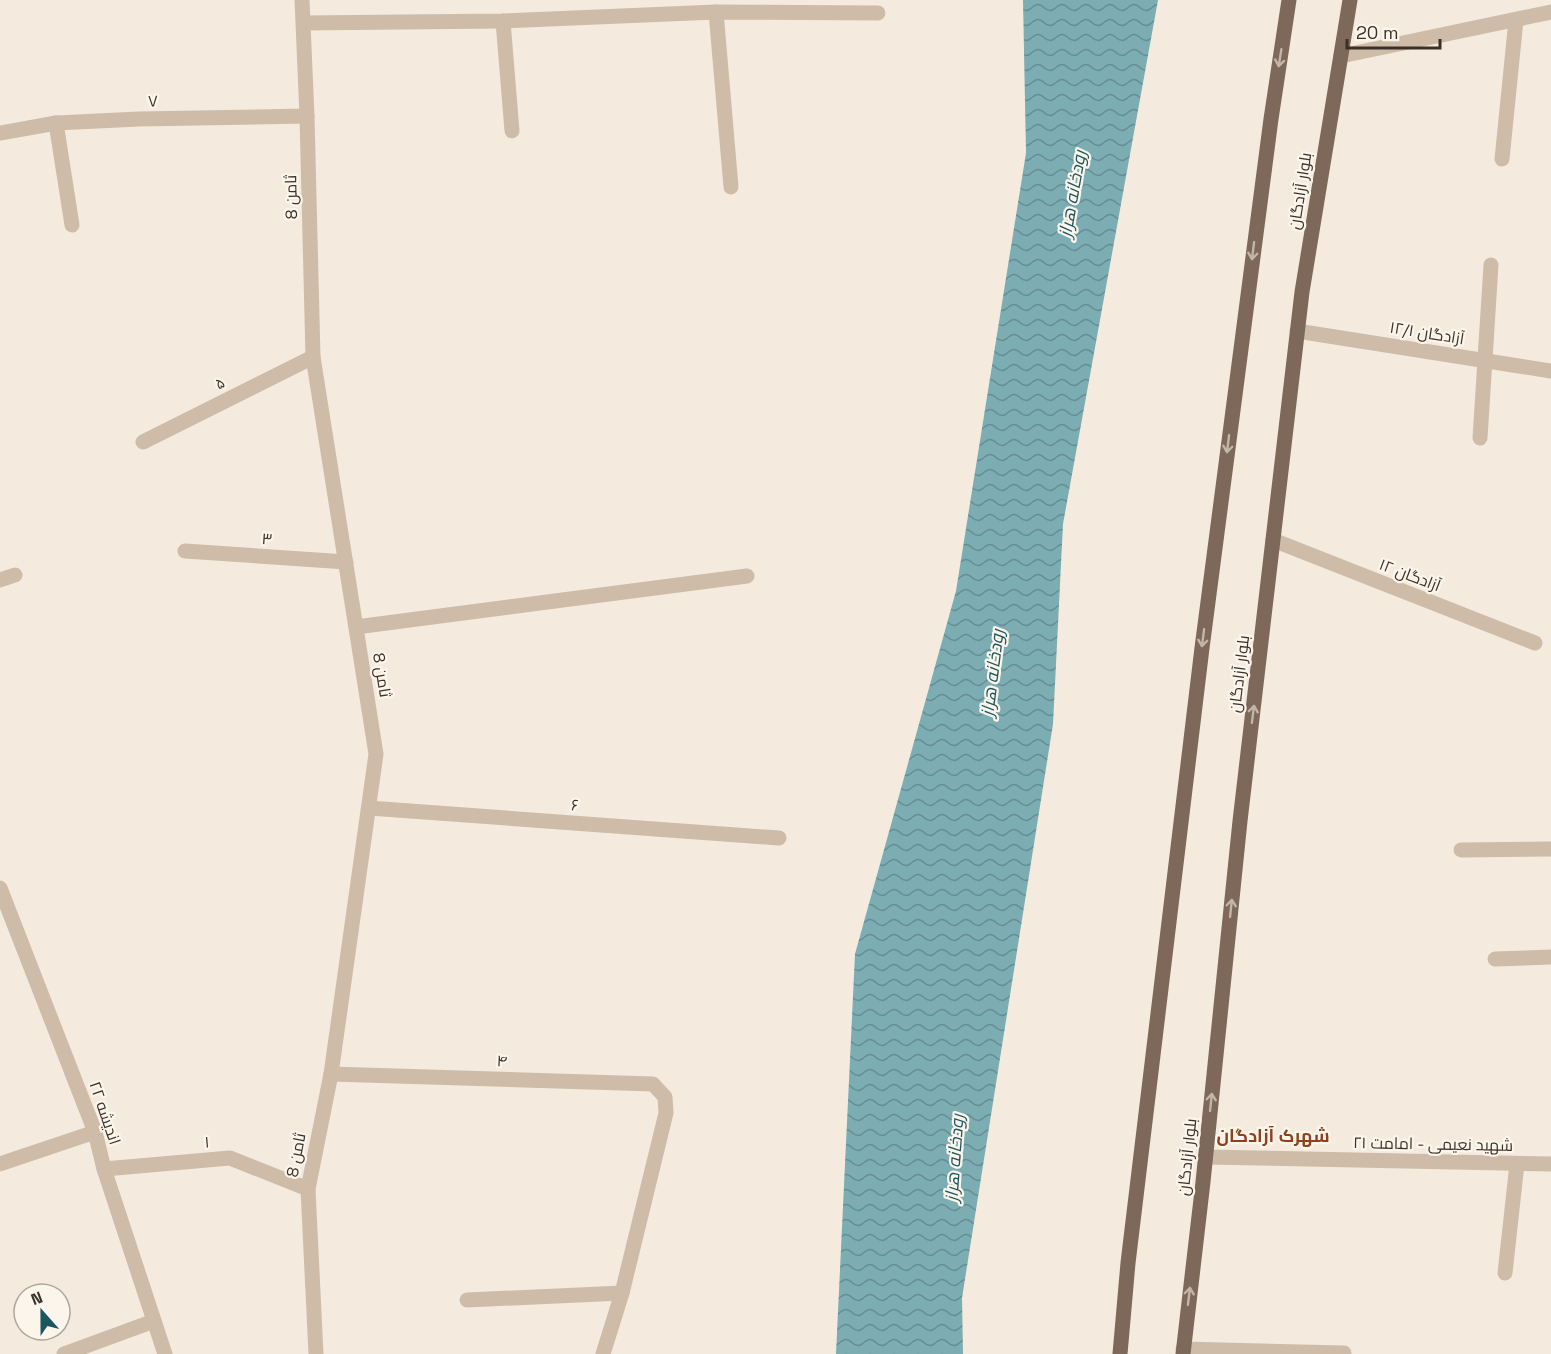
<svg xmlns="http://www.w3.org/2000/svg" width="1551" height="1354" font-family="'Space Grotesk',Cairo,sans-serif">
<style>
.water{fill:url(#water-waves)}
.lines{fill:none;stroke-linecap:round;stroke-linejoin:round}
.minor{stroke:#cebca9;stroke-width:15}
.major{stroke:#7d6859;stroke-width:15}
.oneway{stroke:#c2b6a9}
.labels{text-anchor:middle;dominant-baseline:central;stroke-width:4.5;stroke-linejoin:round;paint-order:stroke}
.street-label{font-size:16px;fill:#3a3029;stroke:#fbf5eb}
.water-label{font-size:18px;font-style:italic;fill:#1b555f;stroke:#fbf5eb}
.neighbourhood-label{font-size:18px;font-weight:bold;fill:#8f401d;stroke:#fbf5eb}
</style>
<defs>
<pattern id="water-waves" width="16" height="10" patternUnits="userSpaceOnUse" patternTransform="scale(1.5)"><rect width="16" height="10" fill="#7badb3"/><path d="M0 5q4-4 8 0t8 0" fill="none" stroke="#668d92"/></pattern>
</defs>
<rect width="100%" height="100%" fill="#f4ebde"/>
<polygon class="water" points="1023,0 1158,0 1063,524 1053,724 962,1298 963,1354 836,1354 855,954 956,591 1026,153"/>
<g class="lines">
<g class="minor">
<polyline points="302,0 307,116 313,357 376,754 331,1074 308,1189 316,1354"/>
<polyline points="716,12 731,187"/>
<polyline points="503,21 512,131"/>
<polyline points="304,23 503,21 716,12 878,13"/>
<polyline points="1341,56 1551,12"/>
<polyline points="56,123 72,225"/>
<polyline points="0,133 56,123 139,119 307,116"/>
<polyline points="1502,159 1516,20"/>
<polyline points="1297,331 1551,371"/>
<polyline points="1480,438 1491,265"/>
<polyline points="143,442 313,357"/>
<polyline points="1273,540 1535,643"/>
<polyline points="185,551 346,562"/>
<polyline points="0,580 15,575"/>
<polyline points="356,627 747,576"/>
<polyline points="369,808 779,838"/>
<polyline points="1461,850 1551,849"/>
<polyline points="0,888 95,1132 104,1169 165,1354"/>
<polyline points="1495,959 1551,957"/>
<polyline points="331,1074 653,1084 665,1097 666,1113 622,1293 603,1354"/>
<polyline points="1205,1157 1551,1164"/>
<polyline points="0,1164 95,1132"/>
<polyline points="104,1169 230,1158 308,1189"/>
<polyline points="1505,1273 1517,1164"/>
<polyline points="467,1300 622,1293"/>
<polyline points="1183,1349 1344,1353"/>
<polyline points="64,1354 154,1321"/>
</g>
<g class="major">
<polyline points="1120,1354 1128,1263 1202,648 1271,119 1289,0"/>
<polyline points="1183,1354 1203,1182 1240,821 1302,292 1350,0"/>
</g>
</g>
<defs><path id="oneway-shaft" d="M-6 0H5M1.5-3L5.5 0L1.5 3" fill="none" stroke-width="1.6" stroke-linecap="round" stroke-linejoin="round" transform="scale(1.5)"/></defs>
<g class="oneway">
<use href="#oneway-shaft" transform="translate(1280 58) rotate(99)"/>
<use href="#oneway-shaft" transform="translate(1253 251) rotate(97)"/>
<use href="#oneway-shaft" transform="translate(1228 444) rotate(97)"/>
<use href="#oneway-shaft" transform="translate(1203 638) rotate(97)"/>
<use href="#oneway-shaft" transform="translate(1253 714) rotate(-83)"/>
<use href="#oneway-shaft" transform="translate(1231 908) rotate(-84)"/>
<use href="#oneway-shaft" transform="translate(1211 1102) rotate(-84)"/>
<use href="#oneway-shaft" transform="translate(1189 1296) rotate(-83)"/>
</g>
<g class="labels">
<g class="street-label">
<text transform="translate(153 101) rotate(-1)">۷</text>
<text transform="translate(1300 191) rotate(-81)">بلوار آزادگان</text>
<text transform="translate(291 197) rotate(-91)">ثامن 8</text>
<text transform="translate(1427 333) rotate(9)">آزادگان ۱۲/۱</text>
<text transform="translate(220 383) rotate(-27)">۵</text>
<text transform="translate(267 539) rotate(4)">۳</text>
<text transform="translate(1410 575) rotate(21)">آزادگان ۱۲</text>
<text transform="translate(1239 674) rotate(-83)">بلوار آزادگان</text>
<text transform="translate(382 675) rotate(81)">ثامن 8</text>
<text transform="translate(575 805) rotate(4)">۶</text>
<text transform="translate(502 1061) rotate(2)">۴</text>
<text transform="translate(105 1113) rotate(71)">اندیشه ۲۲</text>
<text transform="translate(207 1142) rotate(-5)">۱</text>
<text transform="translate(1433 1144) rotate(1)">شهید نعیمی - امامت ۲۱</text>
<text transform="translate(296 1155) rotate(-79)">ثامن 8</text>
<text transform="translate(1187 1157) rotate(-84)">بلوار آزادگان</text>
</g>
<g class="water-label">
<text transform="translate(1072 194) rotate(-80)">رودخانه هراز</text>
<text transform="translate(992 673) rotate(-83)">رودخانه هراز</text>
<text transform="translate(954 1158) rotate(-86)">رودخانه هراز</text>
</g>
<g class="neighbourhood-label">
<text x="1273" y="1135">شهرک آزادگان</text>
</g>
</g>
<g transform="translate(42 1312) rotate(339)"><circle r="28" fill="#fbf5eb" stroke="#aea69d" stroke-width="1.5"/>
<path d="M0-4.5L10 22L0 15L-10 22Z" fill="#1b555f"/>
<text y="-9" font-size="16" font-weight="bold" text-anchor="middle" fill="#3a3029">N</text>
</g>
<path d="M1347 39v9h93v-9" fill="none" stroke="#3a3029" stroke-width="3"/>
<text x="1356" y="39" font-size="18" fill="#3a3029" stroke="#fbf5eb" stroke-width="4.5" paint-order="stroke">20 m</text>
</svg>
